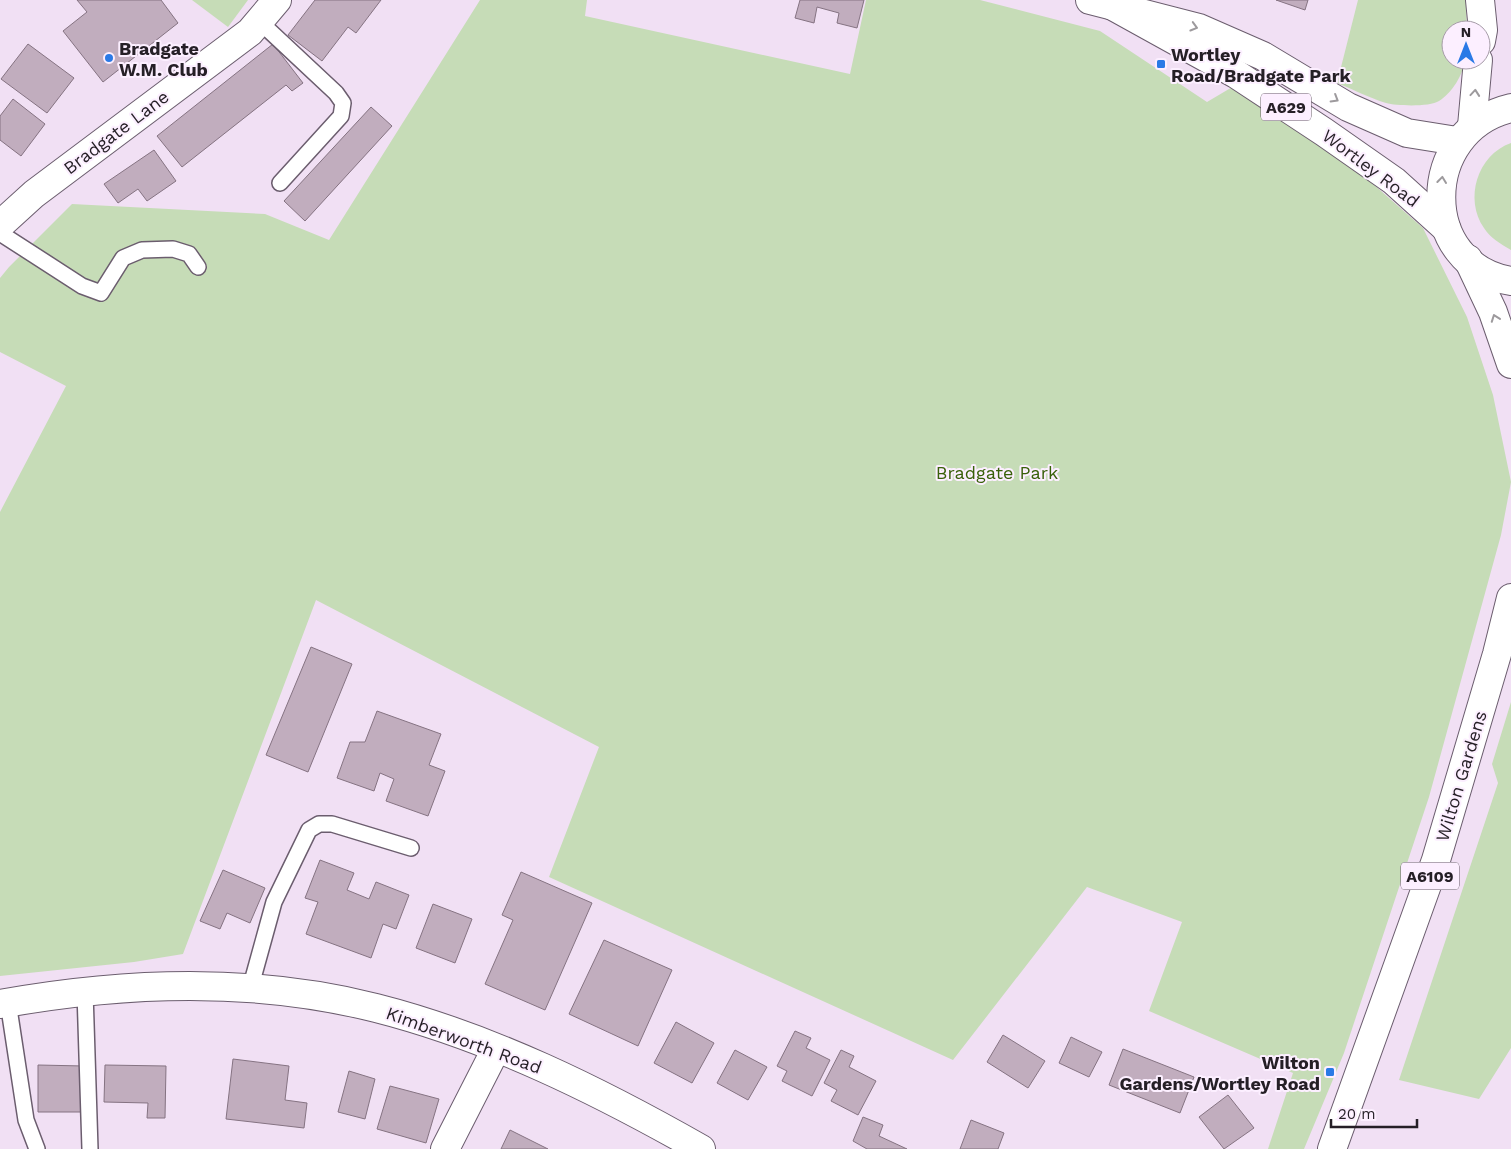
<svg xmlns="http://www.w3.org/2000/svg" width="1511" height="1149" font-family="'Work Sans',sans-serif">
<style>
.green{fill:#c6dcb7}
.building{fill:#c1adbe;stroke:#857382}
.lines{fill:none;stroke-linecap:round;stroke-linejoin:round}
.service-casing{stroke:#6b5d6e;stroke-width:18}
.minor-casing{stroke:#6b5d6e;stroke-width:30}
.tertiary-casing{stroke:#6b5d6e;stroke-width:30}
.primary-casing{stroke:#6b5d6e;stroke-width:30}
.service{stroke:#fff;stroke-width:15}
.minor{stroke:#fff;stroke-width:28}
.tertiary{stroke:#fff;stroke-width:28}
.primary{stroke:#fff;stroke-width:28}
.oneway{stroke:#9d9a9d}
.poi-dot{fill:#2a7ae6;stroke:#fcefff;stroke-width:2}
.labels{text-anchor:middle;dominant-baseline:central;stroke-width:4;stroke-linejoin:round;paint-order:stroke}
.shield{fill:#fcefff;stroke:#665d67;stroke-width:1}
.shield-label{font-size:16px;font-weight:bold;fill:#251f26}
.poi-label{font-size:18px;font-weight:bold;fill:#251f26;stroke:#fcefff;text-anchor:start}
.street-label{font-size:18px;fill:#251f26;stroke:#fcefff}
.park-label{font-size:18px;fill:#386009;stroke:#fcefff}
</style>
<rect width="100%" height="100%" fill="#f1e0f4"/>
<g class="green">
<polygon points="192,0 248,0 228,27"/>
<polygon points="480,0 587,0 585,16 850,74 866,0 980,0 1100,31 1207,102 1234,86 1372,183 1423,228 1467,317 1493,395 1511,482 1501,535 1429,797 1344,1053 1304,1149 1268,1149 1293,1073 1149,1011 1182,922 1087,887 953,1060 549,877 599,747 316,600 183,954 134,962 0,976 0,512 66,386 0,352 0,278 9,267 72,204 265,214 329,240"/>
<path d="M1358 0H1466L1467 30H1451V60H1465C1463 75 1452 93 1439 101 1430 107 1397 106 1386 103 1369 98 1353 89 1337 83Z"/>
<path d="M1511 143V250C1501 244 1490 238 1484 228 1464 199 1477 155 1511 143Z"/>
<polygon points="1511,702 1511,1048 1479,1099 1399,1080 1498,783 1492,764"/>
</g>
<g class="building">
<polygon points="77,0 161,0 178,23 103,82 63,31 87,12"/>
<polygon points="315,0 381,0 356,33 348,27 322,61 288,35"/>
<polygon points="800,0 864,0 857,28 837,23 839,13 817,7 814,23 795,18"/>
<polygon points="1276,0 1308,0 1305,10"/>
<polygon points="28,44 74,78 47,113 1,79"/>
<polygon points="273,44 303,83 292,91 286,85 182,167 157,136"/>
<polygon points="13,99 45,124 21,156 0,140 0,116"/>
<polygon points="371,107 392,126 305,221 284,201"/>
<polygon points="154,150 176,181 147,201 138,189 118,203 104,184"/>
<polygon points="311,647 352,664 308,772 266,755"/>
<polygon points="377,711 441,734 429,765 445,771 428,816 386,801 394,779 380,773 374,791 337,778 350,742 365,742"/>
<polygon points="320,860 354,873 347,890 369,899 376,882 409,895 396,929 383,924 371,958 306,934 318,902 305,898"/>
<polygon points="223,870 265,888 250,923 227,913 220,929 200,921"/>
<polygon points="521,872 592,903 545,1010 485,984 513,920 502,915"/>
<polygon points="433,904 472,919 455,963 416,948"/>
<polygon points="604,940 672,970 638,1046 569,1014"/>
<polygon points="676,1022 714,1043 692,1083 654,1063"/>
<polygon points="795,1031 811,1038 806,1048 830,1060 812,1096 782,1081 787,1071 777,1066"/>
<polygon points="1003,1035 1045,1061 1028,1088 987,1062"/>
<polygon points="1071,1037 1102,1052 1089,1077 1059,1063"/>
<polygon points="1123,1049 1194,1077 1180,1113 1109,1085"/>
<polygon points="735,1050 767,1067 748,1100 717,1083"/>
<polygon points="841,1050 854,1056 849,1067 876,1081 858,1115 831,1101 837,1090 824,1083"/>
<polygon points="233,1059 289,1066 285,1100 307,1103 304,1128 226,1119"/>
<polygon points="38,1065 84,1066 83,1112 38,1112"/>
<polygon points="105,1065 166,1066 165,1118 147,1118 148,1103 104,1102"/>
<polygon points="349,1071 375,1079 365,1119 338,1112"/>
<polygon points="390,1086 439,1099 426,1143 377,1129"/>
<polygon points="1228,1095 1254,1128 1224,1149 1199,1117"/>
<polygon points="863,1117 883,1125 879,1136 907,1149 867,1149 853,1141"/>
<polygon points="971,1120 1004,1133 998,1149 960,1149"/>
<polygon points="510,1130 548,1149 501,1149"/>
</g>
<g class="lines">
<g class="service-casing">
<g id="service">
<polyline points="259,21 336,93 343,103 341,116 280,183"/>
<polyline points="0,233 82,286 101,293 123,258 142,250 173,249 189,254 198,267"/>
<polyline points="250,989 274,902 309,830 319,824 332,824 411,848"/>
<polyline points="85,992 90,1149"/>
<polyline points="8,1002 26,1120 37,1149"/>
</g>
</g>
<g class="minor-casing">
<g id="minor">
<polyline points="0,225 34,194 250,32 277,0"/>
<polyline points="445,1149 496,1049"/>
</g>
</g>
<g class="tertiary-casing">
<g id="tertiary">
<polyline points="1480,0 1483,30 1481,41"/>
<polyline points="1472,126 1478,60"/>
<path d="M0 1004C122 982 254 977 376 1008 490 1037 599 1091 701 1149"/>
</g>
</g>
<g class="primary-casing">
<g id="primary">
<polyline points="1090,0 1199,28 1263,56 1348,107 1407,133 1457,141"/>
<polyline points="1113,6 1236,74 1324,132 1394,181 1446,228"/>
<path d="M1511 108C1418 130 1418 266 1511 281"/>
<polyline points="1468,259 1493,312 1511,364"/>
<polyline points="1332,1149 1436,860 1497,654 1511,598"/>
</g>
</g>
<use href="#service" class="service"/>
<use href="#minor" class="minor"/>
<use href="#tertiary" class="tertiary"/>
<use href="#primary" class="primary"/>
</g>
<defs><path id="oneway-chevron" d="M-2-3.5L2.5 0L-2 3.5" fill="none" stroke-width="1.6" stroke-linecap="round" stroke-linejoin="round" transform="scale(1.25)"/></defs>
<g class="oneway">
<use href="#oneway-chevron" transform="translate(1194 27) rotate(16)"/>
<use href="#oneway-chevron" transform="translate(1475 93) rotate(-85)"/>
<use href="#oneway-chevron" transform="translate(1335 99) rotate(31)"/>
<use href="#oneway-chevron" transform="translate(1442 180) rotate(-83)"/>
<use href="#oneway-chevron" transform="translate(1495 318) rotate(-110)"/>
</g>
<g class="poi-dot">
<circle cx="109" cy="58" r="5"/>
<rect x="1156" y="59" width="10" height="10" rx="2.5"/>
<rect x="1325" y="1067" width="10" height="10" rx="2.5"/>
</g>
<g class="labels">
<g class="shield">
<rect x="1261" y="93.5" width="50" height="27" rx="4"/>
<rect x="1401" y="862.5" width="58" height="27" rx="4"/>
</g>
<g class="shield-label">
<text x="1286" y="107">A629</text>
<text x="1430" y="876">A6109</text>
</g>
<g class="poi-label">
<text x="119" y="48">Bradgate<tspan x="119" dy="21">W.M. Club</tspan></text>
<text x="1171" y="54">Wortley<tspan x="1171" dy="21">Road/Bradgate Park</tspan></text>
<text x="1320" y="1062" text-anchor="end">Wilton<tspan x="1320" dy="21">Gardens/Wortley Road</tspan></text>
</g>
<g class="street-label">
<text transform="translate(116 132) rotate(-37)">Bradgate Lane</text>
<text transform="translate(1371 168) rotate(37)">Wortley Road</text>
<text transform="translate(1461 776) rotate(-73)">Wilton Gardens</text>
<text transform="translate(464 1040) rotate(20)">Kimberworth Road</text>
</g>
<g class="park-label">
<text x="997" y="472">Bradgate Park</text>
</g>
</g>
<g transform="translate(1466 45)"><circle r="24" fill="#fcefff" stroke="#a69ca8"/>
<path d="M0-4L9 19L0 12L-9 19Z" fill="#2a7ae6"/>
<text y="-8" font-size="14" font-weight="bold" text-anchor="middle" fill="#251f26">N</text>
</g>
<path d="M1331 1119v8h86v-8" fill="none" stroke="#251f26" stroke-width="2.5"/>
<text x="1338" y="1119" font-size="15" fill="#251f26" stroke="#fcefff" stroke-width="4" paint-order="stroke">20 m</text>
</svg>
